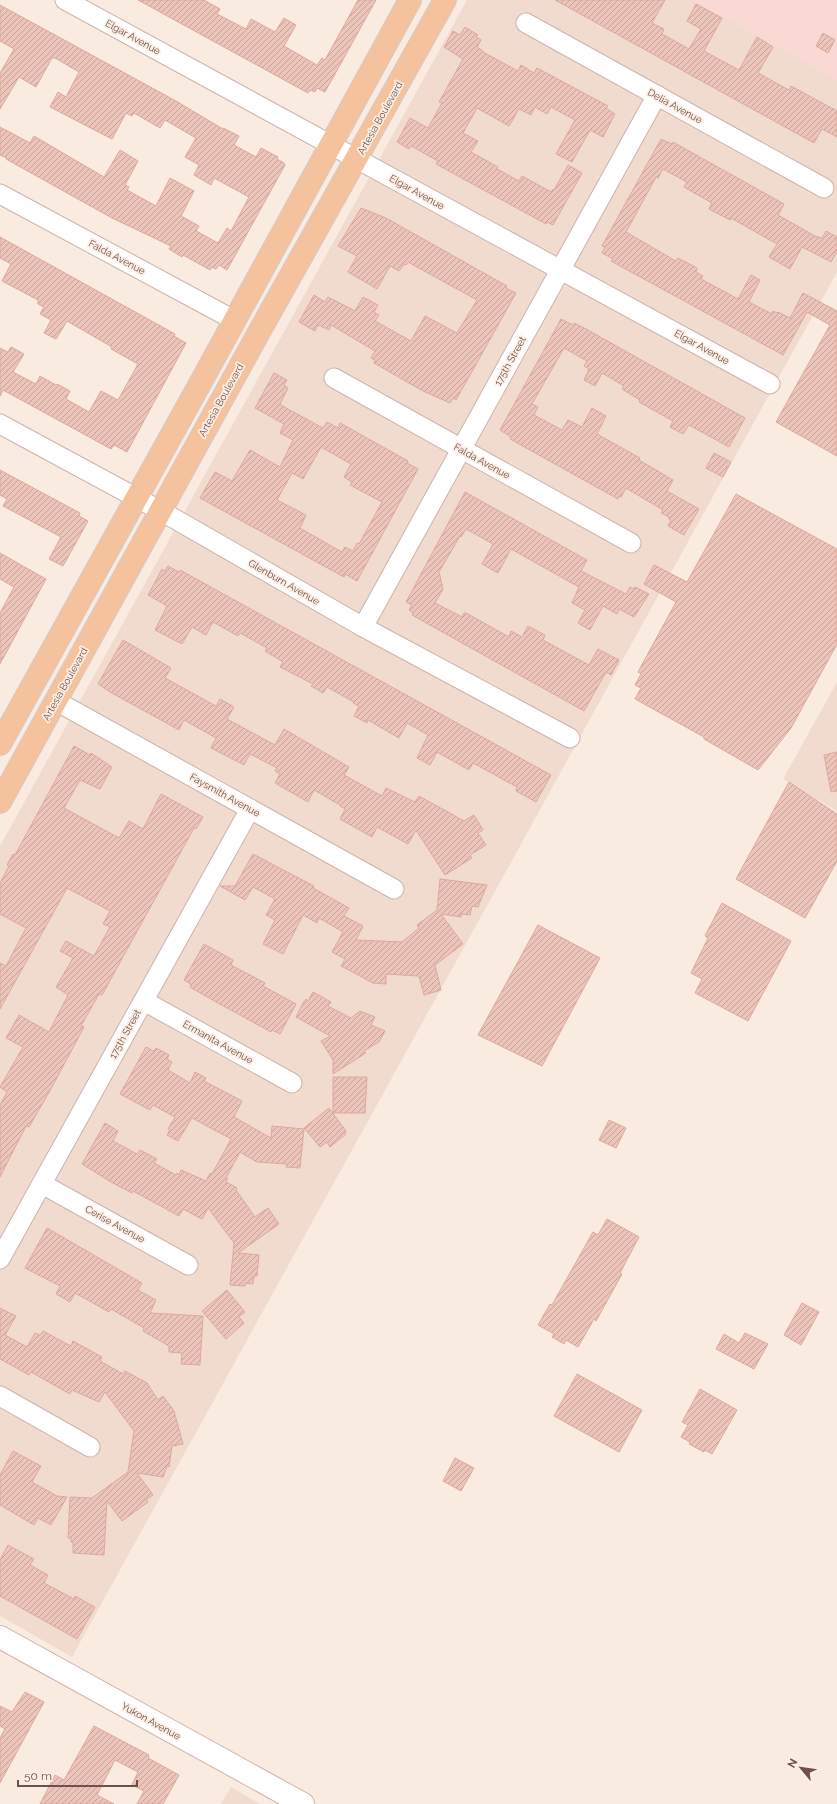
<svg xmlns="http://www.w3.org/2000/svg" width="837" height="1804" font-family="Raleway,sans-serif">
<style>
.residential{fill:#f1dbcf}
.commercial{fill:#fad8d4}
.building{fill:url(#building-hatch);stroke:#dea89c;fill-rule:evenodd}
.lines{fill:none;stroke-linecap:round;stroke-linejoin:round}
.street-casing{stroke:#cbb3ab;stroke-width:21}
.secondary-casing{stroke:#ceb2a9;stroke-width:24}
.primary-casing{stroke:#d4cac9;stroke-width:24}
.street{stroke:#fff;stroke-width:19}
.secondary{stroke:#fff;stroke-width:22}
.primary{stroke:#f4c29d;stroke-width:22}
.labels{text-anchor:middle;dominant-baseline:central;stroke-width:3.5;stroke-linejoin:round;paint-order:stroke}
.street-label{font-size:10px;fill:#6e4f4a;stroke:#fdefe6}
</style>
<defs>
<pattern id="building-hatch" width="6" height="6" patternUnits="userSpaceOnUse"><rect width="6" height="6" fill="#edc4ba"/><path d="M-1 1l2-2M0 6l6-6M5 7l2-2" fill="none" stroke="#c4a299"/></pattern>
</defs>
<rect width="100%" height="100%" fill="#faebe0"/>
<g class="residential">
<polygon points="467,0 694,0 837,79 837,272 72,1657 0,1616 0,846"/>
<polygon points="837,682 837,811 783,779"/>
<polygon points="231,1787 260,1804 221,1804"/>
</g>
<polygon class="commercial" points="694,0 837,0 837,79"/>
<g class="building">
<polygon points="138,0 204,0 220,9 217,14 246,29 251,19 275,32 284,18 296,25 284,46 317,65 322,58 325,60 358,0 376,0 325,92 317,88 315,92 310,90 308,93"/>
<polygon points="555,0 665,0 652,23 664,29 662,34 689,49 701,29 687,21 696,4 722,18 704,51 739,70 757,37 773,47 758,73 789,90 791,86 837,111 837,137 822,129 814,143"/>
<polygon points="0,5 176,101 223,129 223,128 239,136 234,145 256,157 261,148 278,157 277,159 284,163 285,165 227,270 219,265 216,269 212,267 210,270 183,255 182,257 169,249 171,246 112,218 6,159 7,158 0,155 0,127 30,143 34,136 104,177 120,150 138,161 125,185 129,187 127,190 156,206 170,178 194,191 181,216 199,226 196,231 218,243 227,228 231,231 249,197 214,178 211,185 194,175 199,165 185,157 196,138 165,120 160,128 134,113 132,116 126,113 112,139 50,107 58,92 66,97 79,72 55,58 52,58 36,87 19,77 0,109 0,73 14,49 0,41"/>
<polygon points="465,27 478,35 476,37 481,40 477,47 483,51 483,52 518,71 521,65 534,73 537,68 608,106 606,108 615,114 603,137 590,130 572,162 556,154 575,120 551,107 547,114 535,107 531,115 519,109 509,126 477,108 463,133 478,141 471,152 498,167 497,169 519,181 522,176 551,192 553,189 554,190 568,165 582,173 553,225 547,222 546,224 436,164 438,161 411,146 409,149 397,142 410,118 428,128 442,103 439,102 463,59 444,47 453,31 460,35"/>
<polygon points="823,33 835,40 828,53 816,46"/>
<polygon points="661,139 672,144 673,142 784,204 778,215 815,236 822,238 826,231 837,237 837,251 831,262 802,247 790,269 769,257 777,244 731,218 730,220 709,209 712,203 684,187 687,182 663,169 658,178 656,177 626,232 676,261 678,258 697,268 696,272 703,276 701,279 738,299 751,275 760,280 749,302 772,314 773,311 777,313 778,312 790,318 803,293 837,311 837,456 776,422 830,325 807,312 783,355 611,261 613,259 602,253 605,247 602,246"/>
<polygon points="361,208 386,218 507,286 506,288 516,293 456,400 453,398 450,403 421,390 374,363 375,360 371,358 375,351 331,325 329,330 318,325 315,331 299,322 314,295 325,302 328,297 355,311 363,297 378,305 374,312 379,315 375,321 411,341 425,316 457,333 477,300 408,262 406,265 404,264 399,271 390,266 377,289 348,272 357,256 338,246"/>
<polygon points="0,237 175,334 174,336 186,343 127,452 114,445 111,449 3,390 0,396 0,348 8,352 11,347 24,354 13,372 36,384 40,376 56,385 57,384 70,391 66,399 89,412 101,391 118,400 138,364 111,349 112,347 67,321 56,339 44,333 51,320 40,314 44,307 38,304 38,300 2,281 11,264 0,258"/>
<polygon points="561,319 573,325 574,323 586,329 745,418 729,447 689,425 683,434 670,427 673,421 639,402 640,400 622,389 624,386 602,373 595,386 584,380 589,369 584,366 587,361 564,348 532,404 538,407 534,415 562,430 568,420 582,427 592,408 606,416 597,434 640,458 639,460 673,480 667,491 699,509 684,535 668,526 671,520 668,518 669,517 661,513 663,510 626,488 621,497 619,496 618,499 510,439 511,437 500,430"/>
<path d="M274 373 287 380 284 385 288 388 280 404 286 408 323 428 327 422 338 428 340 423 408 461 407 463 418 469 357 581 345 574 344 577 200 498 215 472 232 481 250 450 280 467 293 440 280 433 284 424 255 408ZM321 447 351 464 344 477 352 482 350 485 382 502 359 544 357 543 353 551 345 547 342 552 300 528 306 515 277 500 292 473 303 479Z"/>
<polygon points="714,453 731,462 723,477 706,468"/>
<polygon points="0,470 80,513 79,516 88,521 63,566 49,559 61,537 3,506 7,499 0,495"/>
<polygon points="465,492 587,560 581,571 626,594 630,587 634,589 635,587 649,594 634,617 619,609 617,614 603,606 590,630 578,623 585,610 572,603 579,587 511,549 498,573 482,564 493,544 466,529 461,537 460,536 439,572 443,589 435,603 462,617 464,613 468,614 509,637 511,631 522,637 528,626 545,635 543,640 589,665 598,649 619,660 611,675 606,672 584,711 412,615 413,613 409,610 412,605 406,602"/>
<polygon points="736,494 837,549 837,644 791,728 758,770 704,739 704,737 635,699 641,688 635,685 641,674 638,672 676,602 644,584 654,565 687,582"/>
<polygon points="0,553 46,579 0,664 0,613 14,587 0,579"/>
<polygon points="168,566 179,572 180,570 551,775 536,802 516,791 517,787 473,763 469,770 437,752 430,765 417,758 428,735 407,723 399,738 368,720 367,723 354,716 359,706 353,703 354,702 327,687 323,693 311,686 313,684 280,667 283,662 265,651 267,648 240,633 238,636 213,622 206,635 192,627 182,644 155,630 167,606 148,595 162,569 165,571"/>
<polygon points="123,640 171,668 165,678 216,706 220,699 234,707 227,719 275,745 284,729 349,767 344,775 382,796 386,788 415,802 419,796 464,821 474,815 483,830 478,833 486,845 470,855 472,858 445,875 416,830 408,844 377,827 372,837 340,819 345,809 340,806 340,805 314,790 308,802 275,783 280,774 275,771 277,768 250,754 244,765 211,748 216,738 184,720 179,730 110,692 98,684"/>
<polygon points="74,746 90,755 91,753 112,767 100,789 80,780 64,808 119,838 129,821 143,829 161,794 203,817 196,829 194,828 102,995 99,994 81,1026 84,1027 52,1087 29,1127 26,1126 0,1177 0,1105 7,1092 0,1087 23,1047 6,1038 19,1015 49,1032 68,995 56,987 73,958 60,951 66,941 94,956 110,927 103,924 110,911 67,888 0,1009 0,963 6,966 26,928 0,914 0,883 9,866 7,865 13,854 15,855"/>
<polygon points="837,752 837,791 831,792 824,755"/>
<polygon points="789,782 837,814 837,861 805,918 736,879"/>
<polygon points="253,854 314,886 313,888 349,908 344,916 363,926 356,940 402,942 419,928 417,925 437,910 440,879 487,885 478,907 472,906 470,915 461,914 461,917 441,914 463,944 435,965 441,990 424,995 419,976 386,974 386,984 373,983 341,966 345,959 332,952 343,932 319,918 317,923 303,915 283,954 263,944 275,920 266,915 275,899 253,887 245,900 220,886 235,886"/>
<polygon points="722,903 791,941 748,1021 695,993 702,979 691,973 708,938 705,936"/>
<polygon points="538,925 600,958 542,1066 478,1035"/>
<polygon points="204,944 233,960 231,965 265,983 263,986 296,1004 280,1034 272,1030 271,1032 216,1002 190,987 191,984 184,980"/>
<polygon points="313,992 331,1002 328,1006 351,1018 360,1011 375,1017 371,1025 385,1031 379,1042 364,1051 366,1053 333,1074 333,1060 321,1041 330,1036 296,1017 303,1003 306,999 308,1001"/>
<polygon points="146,1047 154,1051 156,1048 169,1055 167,1059 172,1062 168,1070 190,1083 195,1072 206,1078 204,1081 242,1101 234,1117 271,1138 272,1126 304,1129 300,1168 286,1167 287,1164 257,1162 240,1152 226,1178 228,1179 226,1182 237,1188 236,1190 255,1217 268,1208 279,1224 238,1253 259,1255 257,1276 254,1276 253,1284 245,1283 245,1286 230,1285 234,1243 208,1208 202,1219 183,1209 179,1216 133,1191 132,1193 111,1182 82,1164 105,1123 118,1131 113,1141 137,1154 140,1150 157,1159 154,1163 176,1175 177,1173 179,1175 181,1170 206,1181 210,1173 212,1174 231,1139 192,1118 178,1141 167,1135 170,1130 168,1129 175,1117 153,1105 150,1110 120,1094"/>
<polygon points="333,1077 367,1077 365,1113 333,1113"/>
<polygon points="329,1108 346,1131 345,1132 346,1134 330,1147 327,1142 320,1147 304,1128"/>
<polygon points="609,1120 626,1128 616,1148 599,1140"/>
<polygon points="607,1219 639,1237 620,1273 622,1274 596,1321 594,1319 578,1347 566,1340 564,1344 552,1337 554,1334 538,1325 550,1304 552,1305 593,1232 598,1235"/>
<polygon points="47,1228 142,1283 138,1290 156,1300 150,1313 203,1316 200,1365 181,1364 182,1353 169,1352 169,1346 143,1331 144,1328 111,1309 109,1312 75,1293 70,1302 56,1294 60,1286 25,1268"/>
<polygon points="227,1290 245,1312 239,1317 244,1323 226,1339 202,1311"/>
<polygon points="802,1303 819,1312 801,1345 784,1335"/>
<polygon points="0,1308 16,1316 5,1335 27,1347 35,1333 40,1335 43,1331 71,1346 73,1341 102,1357 100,1361 123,1374 125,1371 147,1383 158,1400 163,1396 174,1411 183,1444 172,1446 169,1467 167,1466 163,1477 137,1473 153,1495 146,1500 148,1502 122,1521 107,1501 104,1555 73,1553 73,1542 71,1542 71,1538 68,1538 70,1497 92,1498 128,1472 134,1431 105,1392 99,1402 72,1390 70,1394 31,1372 29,1375 0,1359"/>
<polygon points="745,1333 768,1344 754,1369 716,1349 724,1334 739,1343"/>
<polygon points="577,1374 642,1410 619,1452 554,1416"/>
<polygon points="700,1389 737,1410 712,1454 705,1450 704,1452 689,1444 690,1442 681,1437 688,1425 682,1422"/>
<polygon points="13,1451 41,1466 32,1482 57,1496 67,1497 51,1525 38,1518 34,1525 0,1505 0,1475"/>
<polygon points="455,1458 474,1468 461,1491 443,1481"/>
<polygon points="8,1545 34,1559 30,1565 48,1575 44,1583 74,1599 75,1596 95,1607 77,1639 0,1596 0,1560"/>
<polygon points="25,1692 44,1702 0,1783 0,1738 5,1729 0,1726 0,1706 12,1712"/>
<polygon points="94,1726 149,1755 148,1758 179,1775 163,1804 137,1804 144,1791 132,1785 138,1772 115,1760 97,1795 114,1804 40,1804 55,1775 64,1780"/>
</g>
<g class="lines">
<g class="street-casing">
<g id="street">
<polyline points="65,0 770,384"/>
<polyline points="526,23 824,188"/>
<polyline points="0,194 234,320"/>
<polyline points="334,378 631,543"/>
<polyline points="0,424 161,511 363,627 570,738"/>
<polyline points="363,627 657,95"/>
<polyline points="56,701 394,889"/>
<polyline points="144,1001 292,1083"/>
<polyline points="42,1184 188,1265"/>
<polyline points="0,1259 250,809"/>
<polyline points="0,1396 90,1447"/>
</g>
</g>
<g class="secondary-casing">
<polyline id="secondary" points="0,1637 303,1804"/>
</g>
<g class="primary-casing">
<g id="primary">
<polyline points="0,744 202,380 410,0"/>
<polyline points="0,802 258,334 445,0"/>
</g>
</g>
<use href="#street" class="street"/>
<use href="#secondary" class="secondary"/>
<use href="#primary" class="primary"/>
</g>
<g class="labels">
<g class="street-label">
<text transform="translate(133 37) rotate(29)">Elgar Avenue</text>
<text transform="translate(675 106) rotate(29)">Delia Avenue</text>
<text transform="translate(380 118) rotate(-61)">Artesia Boulevard</text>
<text transform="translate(417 192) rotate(29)">Elgar Avenue</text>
<text transform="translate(117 257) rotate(28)">Falda Avenue</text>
<text transform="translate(702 347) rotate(29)">Elgar Avenue</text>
<text transform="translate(510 361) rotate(-61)">175th Street</text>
<text transform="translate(221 400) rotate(-61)">Artesia Boulevard</text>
<text transform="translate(482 461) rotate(29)">Falda Avenue</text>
<text transform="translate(284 582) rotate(30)">Glenburn Avenue</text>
<text transform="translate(65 684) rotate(-61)">Artesia Boulevard</text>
<text transform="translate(225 795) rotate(29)">Faysmith Avenue</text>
<text transform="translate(125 1034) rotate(-61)">175th Street</text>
<text transform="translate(218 1042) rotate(29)">Ermanita Avenue</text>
<text transform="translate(115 1224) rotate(29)">Cerise Avenue</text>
<text transform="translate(151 1721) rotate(29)">Yukon Avenue</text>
</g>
</g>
<g transform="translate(801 1768) rotate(299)" stroke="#fdefe6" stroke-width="3" paint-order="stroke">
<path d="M0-3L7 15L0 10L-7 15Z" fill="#6e4f4a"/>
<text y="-6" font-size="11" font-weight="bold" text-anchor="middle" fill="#6e4f4a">N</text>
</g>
<path d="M18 1780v6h119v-6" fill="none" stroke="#6e4f4a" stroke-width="2"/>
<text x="24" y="1780" font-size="12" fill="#6e4f4a" stroke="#fdefe6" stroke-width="3" paint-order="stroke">50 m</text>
</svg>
